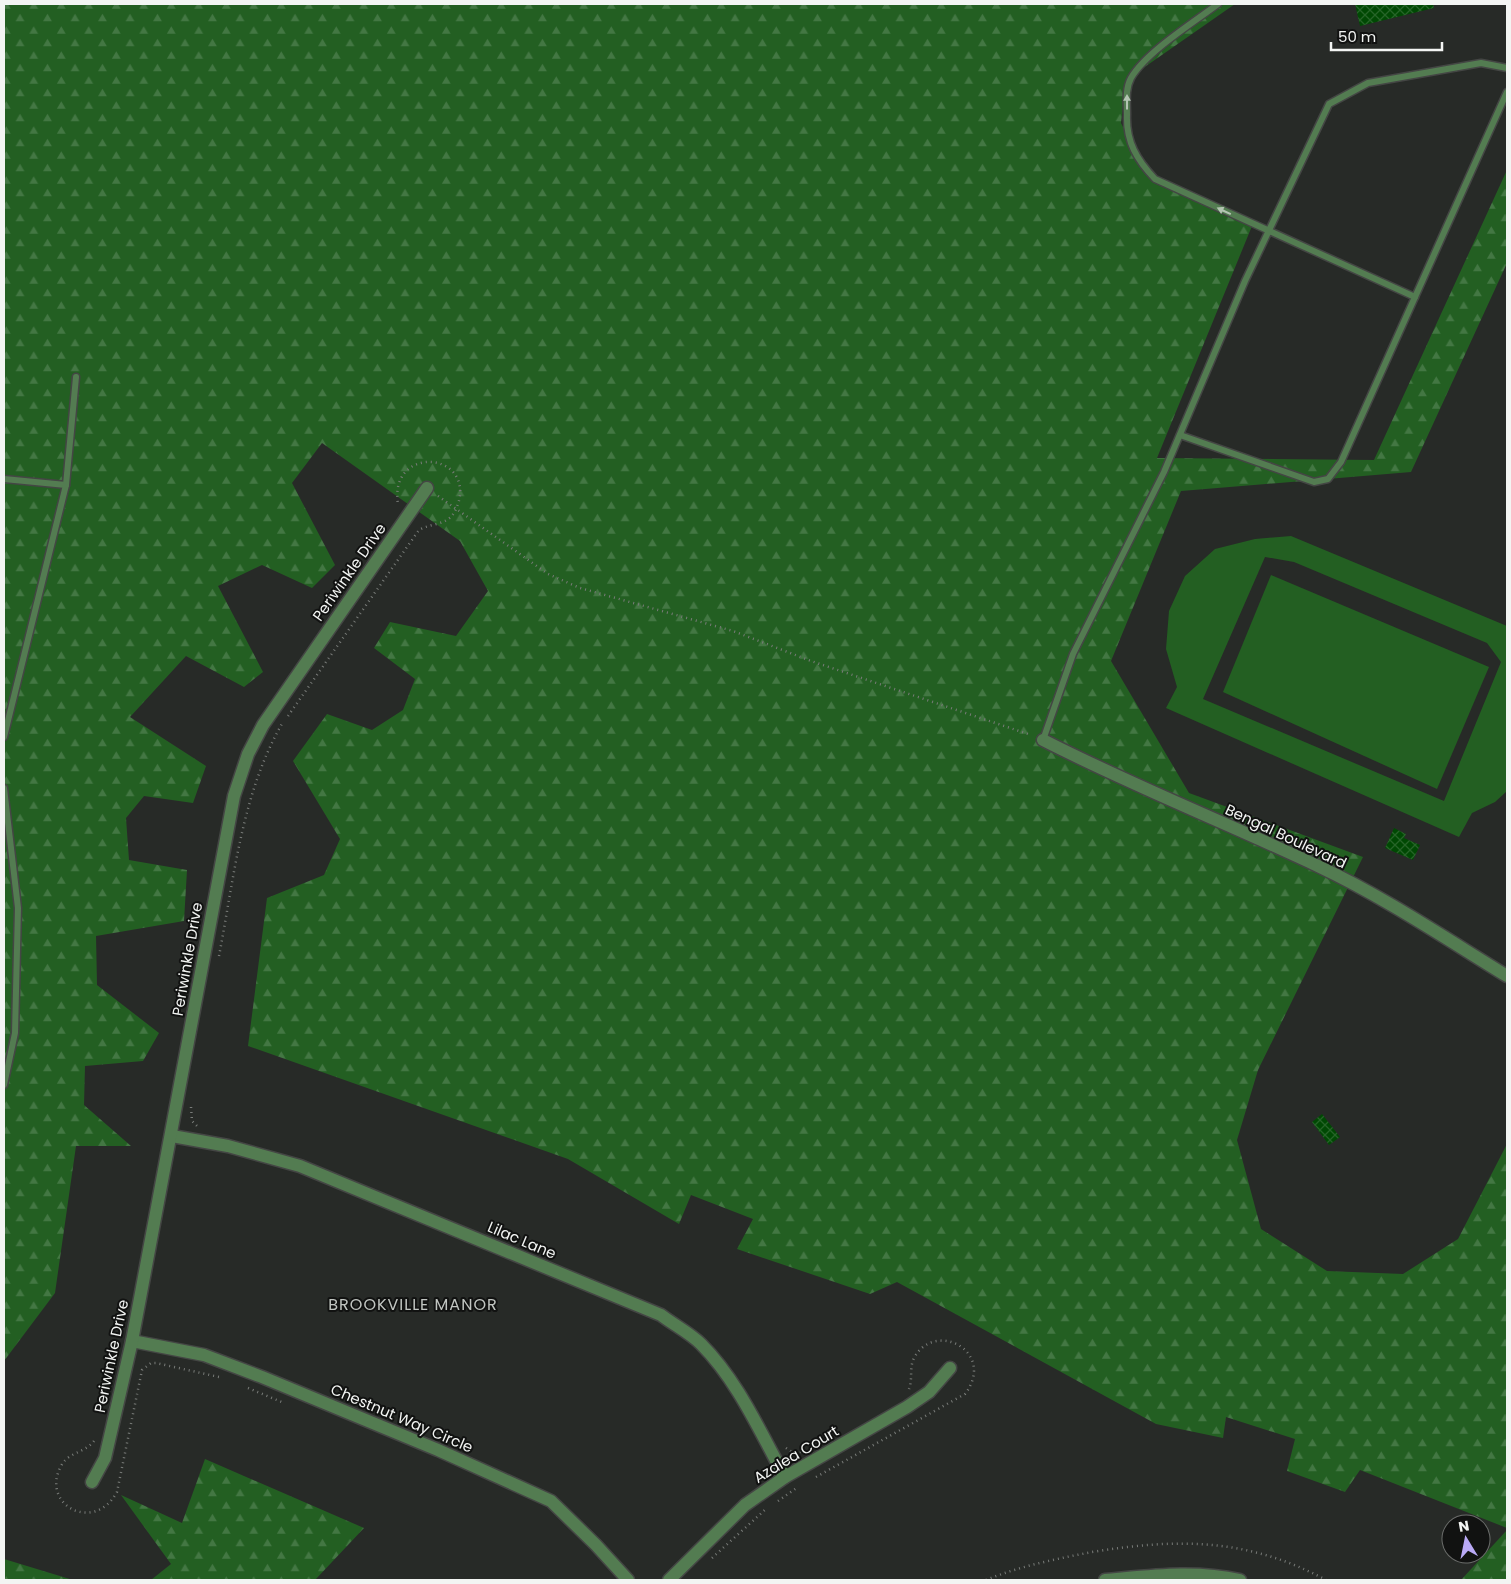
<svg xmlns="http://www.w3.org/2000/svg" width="1511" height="1584" font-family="Poppins,sans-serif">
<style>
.forest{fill:url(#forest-firs)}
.park{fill:#235f22;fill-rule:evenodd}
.building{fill:url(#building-cross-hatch)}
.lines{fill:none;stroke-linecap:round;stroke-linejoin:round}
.lane-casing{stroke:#444644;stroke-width:9}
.street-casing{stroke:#444644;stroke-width:15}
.path{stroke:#797c79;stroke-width:2.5;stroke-dasharray:1 4;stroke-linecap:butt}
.lane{stroke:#537c51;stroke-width:6}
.street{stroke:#537c51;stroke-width:12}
.oneway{fill:#b3c5b2}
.labels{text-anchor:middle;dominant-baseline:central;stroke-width:4;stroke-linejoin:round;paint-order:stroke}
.street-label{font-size:15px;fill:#f3f5f3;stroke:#111211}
.neighbourhood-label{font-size:16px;letter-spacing:1px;fill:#c1c5c1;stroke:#111211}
</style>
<defs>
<pattern id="forest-firs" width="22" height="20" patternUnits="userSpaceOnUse" patternTransform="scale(1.25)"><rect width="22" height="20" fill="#235f22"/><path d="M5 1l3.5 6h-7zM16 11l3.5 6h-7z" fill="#437743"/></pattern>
<pattern id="building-cross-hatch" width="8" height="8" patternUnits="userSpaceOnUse" patternTransform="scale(1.25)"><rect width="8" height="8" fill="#004903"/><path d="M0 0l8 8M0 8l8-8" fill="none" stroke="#266428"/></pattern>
</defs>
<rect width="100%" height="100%" fill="#272a27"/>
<g class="forest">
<polygon points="4,4 1235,4 1126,80 1121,123 1145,171 1252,226 1157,458 1374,460 1507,170 1507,263 1411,472 1181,491 1111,661 1189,793 1363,857 1258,1070 1237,1140 1261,1229 1327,1271 1403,1274 1458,1239 1507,1144 1507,1528 1360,1470 1345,1492 1287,1471 1295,1439 1226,1417 1223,1438 1156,1424 897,1282 870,1294 737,1249 753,1219 691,1195 679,1224 568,1159 248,1046 267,898 324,875 340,839 293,761 327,714 372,730 403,710 415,679 374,648 390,622 456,636 488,591 460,541 322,443 292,483 335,565 312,588 262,565 218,586 263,672 244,687 186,656 130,717 206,766 193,803 144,796 126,818 129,860 187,870 184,921 96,936 97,985 159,1033 143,1061 85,1066 84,1105 131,1146 76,1146 55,1293 4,1361"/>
<polygon points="205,1459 364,1528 315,1580 151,1580 171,1564 121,1495 182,1523"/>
<polygon points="1507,1530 1507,1580 1461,1580"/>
<polygon points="4,1559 73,1580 4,1580"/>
</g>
<g class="park">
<path d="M1291 536 1507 626V791L1495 802 1472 813 1459 837 1166 708 1177 687 1166 649 1169 611 1185 576 1215 549 1255 539ZM1265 557 1294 562 1487 643 1501 662 1444 801 1203 699Z"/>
<polygon points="1271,575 1489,667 1437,789 1223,692"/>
</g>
<g class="building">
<polygon points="1355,4 1433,4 1434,8 1360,26"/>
<polygon points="1394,828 1406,834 1404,838 1420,845 1413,860 1385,848"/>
<polygon points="1322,1114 1340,1137 1329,1145 1312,1122"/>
</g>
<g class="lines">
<g class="lane-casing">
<g id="lane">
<path d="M1218 4C1194 22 1146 52 1131 78 1125 89 1127 103 1127 115 1126 142 1137 160 1155 179L1415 297"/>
<polyline points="1180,435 1314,482 1328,479 1341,462 1507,92"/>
<polyline points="4,479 66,485"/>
<polyline points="4,737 66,485 76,377"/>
<polyline points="1043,740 1073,654 1164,472 1245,281 1329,104 1368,83 1481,63 1507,68"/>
<polyline points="4,788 18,908 15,1033 4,1085"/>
</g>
</g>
<g class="street-casing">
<g id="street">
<path d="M1043 740C1133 786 1227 823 1318 866 1384 897 1445 938 1507 976"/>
<path d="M172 1136 228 1146 300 1166 661 1315C674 1325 690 1333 701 1344 738 1381 760 1432 785 1477"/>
<polyline points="132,1341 204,1355 262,1377 438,1450 551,1501 596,1545 628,1580"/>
<polyline points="92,1482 105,1458 132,1341 234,796 248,754 263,725 427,488"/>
<polyline points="669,1580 745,1505 785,1477 907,1407 929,1392 950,1368"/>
<path d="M1105 1580C1151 1576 1194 1570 1240 1580"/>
</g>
</g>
<g class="path">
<polyline points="438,496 548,574 580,588 733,631 811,661 1031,735"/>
<path d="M288 716 419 530C429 524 442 525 451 517 456 511 459 503 460 495 464 450 389 449 398 504"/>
<path d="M219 956C234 878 242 792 283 722"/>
<polyline points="191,1107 192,1121 197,1126"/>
<polyline points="248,1388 284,1403"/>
<path d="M94 1441C85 1453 68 1452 61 1466 40 1505 94 1534 117 1492L142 1370 151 1363H156L219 1377"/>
<polyline points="786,1448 792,1452 801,1452"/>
<path d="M816 1477 965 1394C997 1352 935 1319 914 1358 909 1368 913 1379 909 1389"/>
<polyline points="778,1501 798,1487"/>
<polyline points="712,1558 767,1508"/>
<path d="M986 1580C1020 1566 1056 1559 1092 1552 1178 1538 1248 1538 1326 1580"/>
</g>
<use href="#lane" class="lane"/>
<use href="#street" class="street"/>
</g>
<defs><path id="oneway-solid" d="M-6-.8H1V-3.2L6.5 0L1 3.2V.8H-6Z" transform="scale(1.25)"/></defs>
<g class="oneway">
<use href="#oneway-solid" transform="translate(1127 102) rotate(-90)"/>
<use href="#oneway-solid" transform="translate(1224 211) rotate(-155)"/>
</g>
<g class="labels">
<g class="street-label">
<text transform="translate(349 572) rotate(-55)">Periwinkle Drive</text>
<text transform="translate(1286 836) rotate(25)">Bengal Boulevard</text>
<text transform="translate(187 959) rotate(-80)">Periwinkle Drive</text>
<text transform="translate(522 1240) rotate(23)">Lilac Lane</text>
<text transform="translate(111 1356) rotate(-78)">Periwinkle Drive</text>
<text transform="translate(402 1418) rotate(23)">Chestnut Way Circle</text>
<text transform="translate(796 1454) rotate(-31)">Azalea Court</text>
</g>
<g class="neighbourhood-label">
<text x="413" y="1304">BROOKVILLE MANOR</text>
</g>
</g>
<rect width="1511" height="1584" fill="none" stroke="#f3f5f3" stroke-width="10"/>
<g transform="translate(1466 1539) rotate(350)"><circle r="24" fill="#111211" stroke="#6b6d6b"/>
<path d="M0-4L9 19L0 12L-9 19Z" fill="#baaaf6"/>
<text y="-8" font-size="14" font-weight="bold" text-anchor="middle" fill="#f3f5f3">N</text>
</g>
<path d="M1331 42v8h111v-8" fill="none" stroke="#f3f5f3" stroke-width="2.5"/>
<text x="1338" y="42" font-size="15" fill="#f3f5f3" stroke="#111211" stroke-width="4" paint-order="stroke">50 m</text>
</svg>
